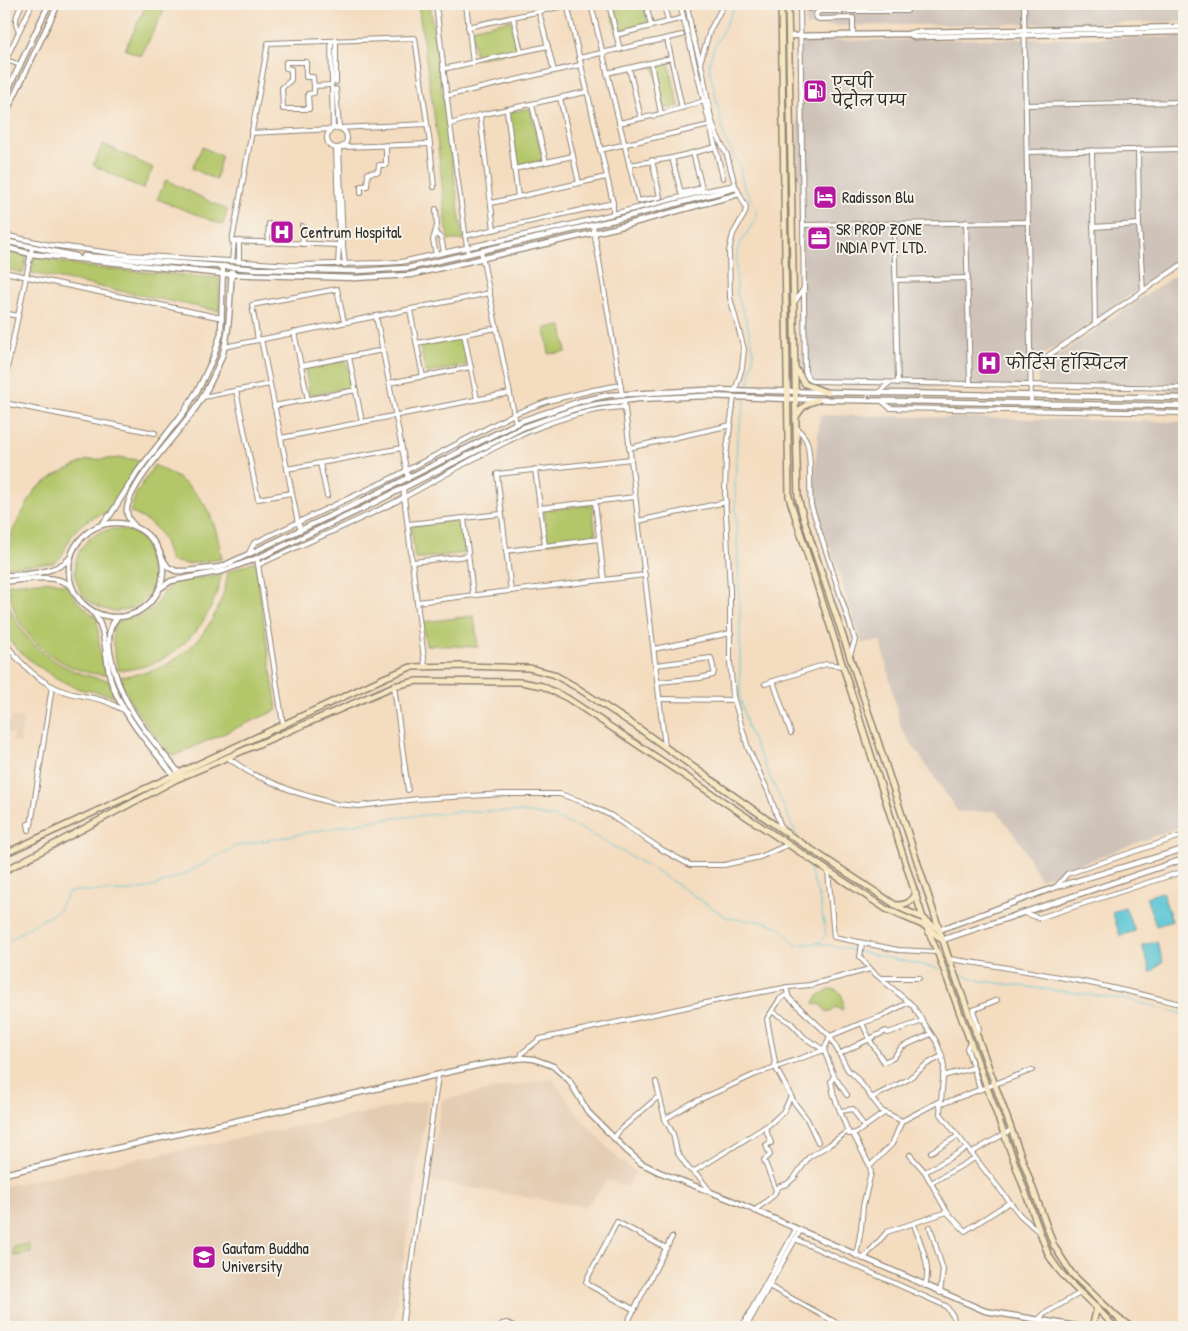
<svg xmlns="http://www.w3.org/2000/svg" width="1188" height="1331" font-family="'Patrick Hand','Playpen Sans Deva',sans-serif">
<style>
.built{fill:#e4ccb3}
.industrial{fill:#cec2b9}
.green{fill:#b3c669;stroke:#6f784a}
.water{fill:#5ac6d4;stroke:#427880}
.lines{fill:none;stroke-linecap:round;stroke-linejoin:round}
.stream{stroke:#5ac6d4;stroke-width:1}
.minor-casing{stroke:#908475;stroke-width:6}
.tertiary-casing{stroke:#908475;stroke-width:7}
.secondary-casing{stroke:#908475;stroke-width:8}
.minor{stroke:#fff;stroke-width:4}
.tertiary{stroke:#fff;stroke-width:4.5}
.secondary{stroke:#f7e8c3;stroke-width:5}
.labels{text-anchor:middle;dominant-baseline:central;stroke-width:4;stroke-linejoin:round;paint-order:stroke}
.poi-label{font-size:16px;fill:#2b2b2b;stroke:#f7f3e8;text-anchor:start}
</style>
<rect width="100%" height="100%" fill="#f7f3e8"/>
<filter id="ink" filterUnits="userSpaceOnUse"><feTurbulence type="fractalNoise" baseFrequency=".02" numOctaves="2"/><feDisplacementMap in="SourceGraphic" scale="10" xChannelSelector="R" yChannelSelector="G"/><feConvolveMatrix kernelMatrix="1 2 1 2 8 2 1 2 1" color-interpolation-filters="sRGB"/></filter>
<filter id="wash" filterUnits="userSpaceOnUse"><feTurbulence type="fractalNoise" baseFrequency=".0096" numOctaves="4" result="noise"/><feDisplacementMap in="SourceGraphic" scale="20" xChannelSelector="R" yChannelSelector="G"/><feGaussianBlur stdDeviation="1.12" result="paint"/><feColorMatrix in="noise" values="0 0 0 0 0 0 0 0 0 0 0 0 0 0 0 0 0 1.4 0 .05"/><feComposite in="paint" operator="in"/></filter>
<g filter="url(#wash)">
<rect width="100%" height="100%" fill="#f4dcbf"/>
<g class="built">
<polygon points="11,717 23,719 20,743 12,742 13,734 5,732 6,722 10,722"/>
<polygon points="552,1078 580,1117 614,1155 636,1173 625,1187 608,1180 586,1207 429,1181 442,1100"/>
<polygon points="428,1100 393,1327 4,1327 4,1186"/>
</g>
<g class="industrial">
<polygon points="805,4 1184,4 1184,22 806,26"/>
<polygon points="1184,37 1184,256 1091,323 1027,366 1026,388 824,386 813,384 805,379 802,370 796,41"/>
<polygon points="1184,269 1184,391 1037,388 1038,369"/>
<polygon points="820,415 1184,422 1184,825 1040,879 1021,844 997,811 958,812 901,728 881,641 862,643 818,511 814,476"/>
</g>
<g class="green">
<polygon points="147,4 167,4 141,56 125,49"/>
<polygon points="418,4 430,4 463,240 448,240 436,129"/>
<polygon points="610,4 643,4 648,23 616,31"/>
<polygon points="511,20 518,50 476,59 471,29"/>
<polygon points="668,61 679,106 664,109 653,65"/>
<polygon points="530,108 543,160 516,166 508,113"/>
<polygon points="103,144 153,168 143,189 93,165"/>
<polygon points="202,147 221,156 216,180 192,168"/>
<polygon points="166,180 227,210 223,225 157,199"/>
<polygon points="4,251 27,256 23,273 4,269"/>
<polygon points="34,257 94,268 219,278 219,311 31,273"/>
<polygon points="562,326 566,352 549,354 545,328"/>
<polygon points="462,338 467,365 426,373 420,346"/>
<polygon points="346,360 352,387 310,395 305,369"/>
<path d="M122 458 140 460 109 513C91 516 77 524 69 541 64 550 63 558 53 563L6 567 13 530 35 490 54 476 87 460Z"/>
<path d="M154 465C201 487 214 510 222 559L187 564 170 561C162 532 158 525 130 512L136 494Z"/>
<polygon points="592,505 596,537 547,543 544,510"/>
<polygon points="461,520 465,553 415,559 411,526"/>
<circle cx="116" cy="570" r="41"/>
<path d="M255 561 277 710 173 756C150 732 132 708 119 677 128 675 138 675 147 672 192 660 222 617 228 572Z"/>
<path d="M221 574C214 624 171 670 118 670 116 661 107 627 118 622 128 616 140 618 150 610 160 603 163 590 172 583Z"/>
<path d="M53 581 66 585 78 602 97 618 100 653 107 675C71 674 33 649 17 617 12 606 10 595 8 584Z"/>
<path d="M4 590C16 641 58 673 108 680L117 698C105 692 93 692 80 689 60 683 9 651 4 629 1 619 4 601 4 590Z"/>
<polygon points="474,616 478,647 426,645 422,622"/>
<path d="M829 989C842 989 845 998 842 1010L835 1007 831 1012H827L821 1005 814 1003 817 997Z"/>
<polygon points="29,1244 31,1253 14,1256 13,1247"/>
</g>
<g class="water">
<polygon points="1162,892 1172,921 1156,926 1146,897"/>
<polygon points="1125,908 1135,931 1120,936 1112,912"/>
<polygon points="1157,942 1163,961 1151,973 1142,945"/>
</g>
<g class="lines">
<g class="stream">
<polyline points="736,4 712,52 709,66 725,139 739,165 744,188 757,209 755,220 738,247 736,264 737,294 747,323 754,353 748,389"/>
<polyline points="745,400 737,438 735,486 740,610 740,697 748,729 798,838"/>
<polyline points="800,844 804,852"/>
<polyline points="818,943 941,969"/>
<path d="M4 944 33 925 58 911 68 893 77 891H131L152 887 185 874 236 846 376 820 464 811 523 812 553 817 582 829 655 870 726 917C742 922 761 918 776 926 784 930 790 939 796 945L818 943 826 935 820 901 807 860"/>
<polyline points="957,973 982,981 1129,1000 1184,1014"/>
</g>
</g>
</g>
<g filter="url(#ink)">
<g class="lines">
<g class="minor-casing">
<g id="minor">
<polyline points="436,4 450,124 468,254"/>
<polyline points="466,4 473,63"/>
<polyline points="567,4 613,203 613,213"/>
<polyline points="591,4 638,201 660,197 652,160"/>
<polyline points="609,4 620,50"/>
<polyline points="646,4 651,26"/>
<polyline points="664,4 668,22"/>
<polyline points="680,4 723,178"/>
<polyline points="687,4 692,33 702,68 711,118 716,133 727,155 735,185 746,207 745,213 733,234 729,251 730,298 744,349 742,368 735,391"/>
<polyline points="800,4 805,372 808,378 812,381 1184,388"/>
<polyline points="1024,4 1031,403"/>
<polyline points="809,9 809,4"/>
<polyline points="539,12 554,71"/>
<polyline points="513,17 521,52"/>
<polyline points="468,27 568,5"/>
<path d="M19 31C13 23 17 14 21 6L20 4"/>
<polyline points="616,35 683,18"/>
<polyline points="853,35 853,18 819,19 817,18 816,14 819,11 907,11"/>
<polyline points="667,39 682,108"/>
<polyline points="336,40 336,82"/>
<polyline points="331,41 332,83"/>
<polyline points="4,53 8,55 32,4"/>
<polyline points="579,58 682,35"/>
<polyline points="4,59 20,65"/>
<polyline points="701,60 710,30 724,4"/>
<polyline points="651,63 661,114"/>
<polyline points="629,68 641,118"/>
<polyline points="443,69 548,46"/>
<polyline points="607,73 671,58"/>
<polyline points="314,86 314,93 308,94 309,109 283,109 282,88 291,80 291,69 286,68 286,62 306,62 306,77 313,77 314,86 331,85"/>
<polyline points="336,89 339,128 427,124"/>
<polyline points="446,96 580,65"/>
<polyline points="560,98 579,183"/>
<polyline points="532,105 546,162"/>
<polyline points="1026,105 1184,102"/>
<polyline points="507,111 518,197"/>
<polyline points="480,115 494,230"/>
<polyline points="619,123 661,114 704,101"/>
<polyline points="450,124 480,115 586,92"/>
<circle cx="337" cy="138" r="10"/>
<polyline points="251,133 333,129 332,88"/>
<polyline points="343,147 430,144"/>
<polyline points="336,148 339,242"/>
<polyline points="339,148 343,242"/>
<polyline points="1138,149 1139,224 1143,291"/>
<polyline points="600,150 710,125"/>
<polyline points="1092,150 1095,324"/>
<polyline points="1027,152 1184,149"/>
<polyline points="672,158 681,193 702,188 693,153"/>
<polyline points="629,165 672,158 716,147"/>
<polyline points="514,169 573,156"/>
<polyline points="361,193 361,186 367,186 368,173 378,172 379,165 386,165 386,145"/>
<polyline points="491,203 606,177"/>
<polyline points="436,209 437,226 433,240 436,254"/>
<polyline points="966,222 970,384"/>
<polyline points="894,223 898,383"/>
<polyline points="593,225 622,394"/>
<polyline points="803,225 1028,222"/>
<polyline points="302,226 303,244"/>
<polyline points="1093,227 1139,224"/>
<polyline points="435,233 441,238 444,252"/>
<polyline points="4,235 50,245 128,255 293,265 381,263 401,262 424,257 561,227 705,191 735,185"/>
<polyline points="465,236 613,203"/>
<polyline points="268,243 269,224"/>
<polyline points="338,245 340,241 343,243 343,246 340,247 338,245 232,241 268,43 415,38 430,144 434,187"/>
<polyline points="343,246 345,265"/>
<polyline points="481,251 516,424"/>
<polyline points="232,261 234,241"/>
<polyline points="239,262 239,241"/>
<polyline points="338,265 339,246"/>
<polyline points="4,272 222,318"/>
<polyline points="896,280 968,278"/>
<polyline points="794,303 804,288"/>
<polyline points="410,310 423,377"/>
<polyline points="4,313 18,316"/>
<polyline points="376,316 408,479"/>
<polyline points="294,332 308,400"/>
<polyline points="464,334 477,399"/>
<polyline points="261,339 298,523 301,529"/>
<polyline points="258,340 252,305 337,289 344,322"/>
<polyline points="417,343 497,328"/>
<polyline points="224,347 490,293"/>
<polyline points="349,357 362,422"/>
<polyline points="301,366 383,350"/>
<polyline points="1030,368 1184,263"/>
<polyline points="389,383 471,367"/>
<polyline points="4,384 32,248"/>
<polyline points="236,390 258,499 291,493"/>
<polyline points="878,393 889,383"/>
<polyline points="203,397 270,384"/>
<polyline points="734,397 726,456 725,494 730,591 730,662 733,696 748,748 769,793 782,830"/>
<polyline points="624,401 665,747"/>
<polyline points="882,401 890,408 1184,413"/>
<polyline points="4,403 155,433"/>
<polyline points="274,406 356,390"/>
<path d="M796 427C799 431 804 435 806 440 812 451 809 490 811 505L855 640 850 655"/>
<polyline points="281,438 510,393"/>
<polyline points="629,448 731,425"/>
<polyline points="320,463 327,496"/>
<polyline points="287,469 402,448"/>
<polyline points="535,469 545,546"/>
<polyline points="403,488 425,667"/>
<polyline points="595,502 604,580"/>
<polyline points="540,508 635,497"/>
<polyline points="464,518 473,595"/>
<polyline points="638,521 726,502"/>
<polyline points="408,524 501,514"/>
<polyline points="506,551 599,539"/>
<polyline points="249,553 254,543 394,477 514,414 548,401 593,390 621,385"/>
<polyline points="257,558 283,724"/>
<polyline points="412,562 468,556"/>
<path d="M258 565C304 543 352 524 397 501 466 465 544 410 625 407"/>
<polyline points="511,591 497,474 631,459"/>
<polyline points="417,602 645,575"/>
<path d="M4 641C19 663 39 683 66 692 78 696 95 697 107 702 113 704 118 708 124 710"/>
<polyline points="654,649 731,633"/>
<polyline points="656,665 711,658 714,671 713,675 700,678 658,682"/>
<polyline points="773,681 791,733"/>
<polyline points="765,684 826,664 843,666"/>
<polyline points="394,686 408,790"/>
<polyline points="660,699 734,700"/>
<polyline points="228,758 252,774 295,792 336,804 359,806 418,799 504,794 560,794 583,802 610,815 661,849 690,865 724,865 760,857 787,845"/>
<polyline points="29,830 28,824 31,825 52,686"/>
<polyline points="828,871 834,937 898,950 937,952"/>
<polyline points="1056,887 1067,874 1184,835"/>
<polyline points="1025,913 1039,918 1184,871"/>
<polyline points="862,943 860,957 873,972 912,1005 936,1041 942,1056 944,1067 940,1113 1020,1215 1039,1232"/>
<path d="M949 959C1028 970 1107 985 1184 1005"/>
<polyline points="881,978 919,978"/>
<polyline points="786,987 789,998 830,1036 848,1070 856,1077 882,1111 902,1121"/>
<polyline points="788,994 780,999 767,1019 776,1068 794,1102 807,1119 818,1142"/>
<polyline points="909,1002 880,1017 862,1023 871,1042 884,1062 893,1058 902,1047 931,1034"/>
<polyline points="773,1012 791,1023 805,1038 824,1050 834,1076 847,1095"/>
<polyline points="975,1033 979,1029 973,1010 997,1000"/>
<polyline points="970,1042 967,1048 980,1089"/>
<polyline points="839,1054 886,1031 888,1033 923,1021"/>
<polyline points="521,1059 522,1053 540,1039 724,999 789,987 810,985 870,969"/>
<polyline points="834,1076 831,1081 834,1096 849,1134 856,1133 884,1113"/>
<polyline points="943,1076 973,1068"/>
<polyline points="656,1082 665,1119 673,1134 677,1152 689,1169 699,1177 710,1191"/>
<polyline points="871,1098 907,1080 927,1064 942,1056"/>
<polyline points="939,1105 1032,1070"/>
<polyline points="841,1111 853,1109 864,1127"/>
<polyline points="665,1119 690,1104 756,1074 824,1050 830,1036 862,1023"/>
<polyline points="765,1127 771,1143 766,1145 770,1155 764,1160 776,1190"/>
<polyline points="853,1134 870,1166 871,1173 863,1206 861,1229 856,1256"/>
<polyline points="614,1138 620,1130 659,1096"/>
<polyline points="931,1152 958,1136"/>
<polyline points="971,1153 1011,1130"/>
<polyline points="910,1155 925,1172 947,1212 965,1231 1010,1202"/>
<polyline points="870,1166 892,1144 902,1121 940,1101"/>
<polyline points="693,1172 770,1124 784,1111 791,1096"/>
<polyline points="925,1172 967,1148"/>
<polyline points="931,1183 975,1158"/>
<polyline points="754,1211 774,1195 776,1190 780,1186 787,1184 794,1178 809,1157 829,1145 848,1131"/>
<path d="M914 1224C920 1244 932 1265 925 1286"/>
<polyline points="930,1227 943,1270 940,1293"/>
<polyline points="795,1239 946,1306 953,1316 955,1327"/>
<polyline points="863,1259 887,1232 947,1212"/>
<polyline points="767,1285 844,1327"/>
<polyline points="635,1310 589,1285 586,1282 589,1275 617,1222 666,1248"/>
<polyline points="1039,1319 1044,1314 1080,1293"/>
<polyline points="402,1327 438,1076"/>
<polyline points="499,1327 502,1324 507,1323 516,1327"/>
<polyline points="625,1327 672,1237"/>
<polyline points="742,1327 796,1229"/>
<polyline points="746,1327 800,1231"/>
</g>
</g>
<g class="tertiary-casing">
<g id="tertiary">
<polyline points="909,34 915,37 1184,32"/>
<polyline points="789,36 908,34 915,32 1184,27"/>
<polyline points="4,98 49,4"/>
<polyline points="4,117 58,4"/>
<polyline points="4,241 76,256"/>
<polyline points="4,247 31,254 223,274 355,278 410,275 615,228 739,194"/>
<polyline points="84,256 258,269 357,271 408,268 614,220 736,188"/>
<circle cx="116" cy="570" r="47"/>
<polyline points="102,524 111,514 138,471 184,412 200,386 214,356 221,333 223,266"/>
<path d="M134 525C129 521 126 514 127 508 132 481 173 439 190 416 203 399 213 379 221 359 231 331 229 301 232 272"/>
<polyline points="162,558 168,567 176,571 187,571 221,567 360,502 521,421 581,401 609,395 705,390 1184,398"/>
<path d="M4 575C23 576 57 573 70 558"/>
<path d="M4 582C25 580 53 572 71 586"/>
<polyline points="159,589 171,581 223,571 260,557 364,508 524,427 575,409 598,404 638,399 706,396 787,399 1184,406"/>
<path d="M92 611C108 628 104 661 112 684 125 719 152 748 175 777"/>
<path d="M118 617C108 626 108 639 110 652 118 703 149 736 180 774"/>
<polyline points="939,930 1056,887 1184,849"/>
<polyline points="942,940 1184,859"/>
<polyline points="4,1174 480,1065 522,1058 534,1059 553,1066 569,1080 588,1112 626,1150 641,1163 659,1172 731,1200 985,1311 1083,1327"/>
</g>
</g>
<g class="secondary-casing">
<g id="secondary">
<path d="M781 4 789 497 923 918 940 959 1048 1254C1065 1285 1093 1300 1114 1327"/>
<polyline points="788,4 796,427 798,497 804,520 872,723 949,959 1054,1246 1072,1274 1119,1319 1125,1322 1132,1327"/>
<polyline points="796,369 805,384 828,393"/>
<path d="M796 417C802 407 806 403 818 400"/>
<polyline points="4,854 386,677 411,667 464,666 529,668 553,674 576,687 637,727 782,830 900,908 923,918 939,930"/>
<polyline points="4,871 177,779 394,686 417,681 521,682 542,686 567,698 886,909 927,927 941,939"/>
<path d="M895 905C906 905 910 903 916 894"/>
<polyline points="1119,1319 1123,1327"/>
<polyline points="1092,1327 1097,1308"/>
</g>
</g>
<use href="#minor" class="minor"/>
<use href="#tertiary" class="tertiary"/>
<use href="#secondary" class="secondary"/>
</g>
</g>
<defs>
<g id="fuel-square" transform="scale(1.25)"><rect x="-9" y="-9" width="18" height="18" rx="4" fill="#b5179e" stroke="#f7f3e8"/><path d="M-5.5-6h7V0h2V4h1.3V-2.5L3-4.5l.8-.8L6-3V5H2.5V1h-1V6h-7ZM-4.2-4.7v3.2H.2V-4.7Z" fill="#fff"/></g>
<g id="hotel-square" transform="scale(1.25)"><rect x="-9" y="-9" width="18" height="18" rx="4" fill="#b5179e" stroke="#f7f3e8"/><path d="M-6-4.5h1.5V1H6V5H4.5V3h-9V5H-6ZM-4 0a1.8 1.8 0 1 1 3.6 0ZM.5 0V-2.5h3Q6-2.5 6 0Z" fill="#fff"/></g>
<g id="hospital-square" transform="scale(1.25)"><rect x="-9" y="-9" width="18" height="18" rx="4" fill="#b5179e" stroke="#f7f3e8"/><path d="M-5-5h3v3.5h4V-5h3V5h-3V1.5h-4V5h-3Z" fill="#fff"/></g>
<g id="office-square" transform="scale(1.25)"><rect x="-9" y="-9" width="18" height="18" rx="4" fill="#b5179e" stroke="#f7f3e8"/><path d="M-6-3h4V-5.5h4V-3h4V5H-6ZM-1-4.5V-3h2v-1.5ZM-6 0V1H6V0Z" fill="#fff"/></g>
<g id="university-square" transform="scale(1.25)"><rect x="-9" y="-9" width="18" height="18" rx="4" fill="#b5179e" stroke="#f7f3e8"/><path d="M0-5L7-2L0 1L-7-2ZM-4 1L0 2.5L4 1V4Q0 6-4 4Z" fill="#fff"/></g>
</defs>
<g fill-rule="evenodd">
<use href="#fuel-square" x="815" y="91"/>
<use href="#hotel-square" x="825" y="197"/>
<use href="#hospital-square" x="282" y="232"/>
<use href="#office-square" x="819" y="238"/>
<use href="#hospital-square" x="989" y="363"/>
<use href="#university-square" x="204" y="1257"/>
</g>
<g class="labels">
<g class="poi-label">
<text x="832" y="82">एचपी<tspan x="832" dy="18">पेट्रोल पम्प</tspan></text>
<text x="842" y="197">Radisson Blu</text>
<text x="836" y="229">SR PROP ZONE<tspan x="836" dy="18">INDIA PVT. LTD.</tspan></text>
<text x="300" y="232">Centrum Hospital</text>
<text x="1006" y="363">फोर्टिस हॉस्पिटल</text>
<text x="222" y="1248">Gautam Buddha<tspan x="222" dy="18">University</tspan></text>
</g>
</g>
<rect width="1188" height="1331" fill="none" stroke="#f7f3e8" stroke-width="20"/>
</svg>
